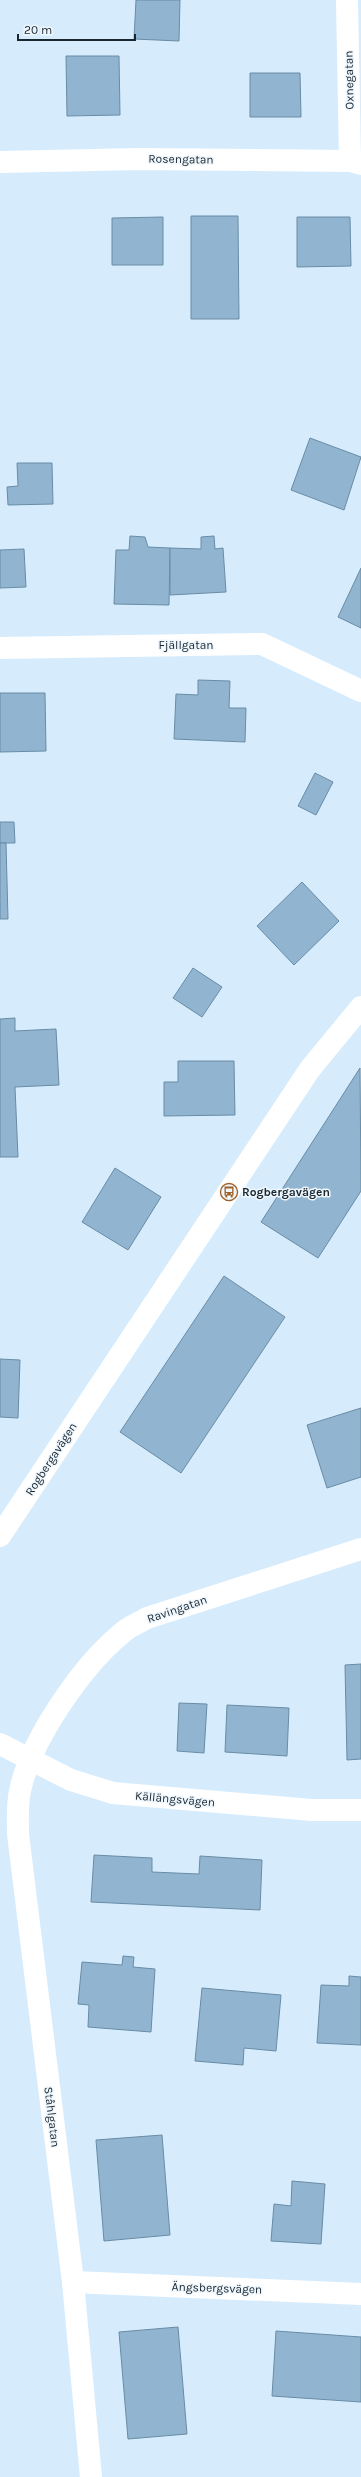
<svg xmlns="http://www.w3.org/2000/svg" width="361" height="2477" font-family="Karla,sans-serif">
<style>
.building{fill:#91b5d0;stroke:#698ca6}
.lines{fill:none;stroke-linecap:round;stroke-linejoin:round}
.minor{stroke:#fff;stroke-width:22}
.tertiary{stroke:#fff;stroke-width:22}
.labels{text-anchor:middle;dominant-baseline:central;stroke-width:3;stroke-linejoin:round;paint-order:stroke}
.street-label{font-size:12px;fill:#182630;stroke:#eff7fd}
.poi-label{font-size:12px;font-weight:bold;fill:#182630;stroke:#eff7fd;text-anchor:start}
</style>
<rect width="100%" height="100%" fill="#d6ecfd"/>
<g class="building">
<polygon points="136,0 180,0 179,41 134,39"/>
<polygon points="66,56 119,56 120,115 67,116"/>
<polygon points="250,73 300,73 301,117 250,117"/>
<polygon points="191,216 238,216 239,319 191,319"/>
<polygon points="163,217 163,265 112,265 112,218"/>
<polygon points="297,217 350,217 351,266 297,267"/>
<polygon points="310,438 361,457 344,510 291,490"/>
<polygon points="17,463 52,463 53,504 8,505 7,487 18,486"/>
<polygon points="130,536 145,537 148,547 170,548 169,605 114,604 116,550 129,550"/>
<polygon points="214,536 215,549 223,548 226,592 170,595 170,548 201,549 201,537"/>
<polygon points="24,549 26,587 0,588 0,550"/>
<polygon points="361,568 361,628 338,617"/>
<polygon points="198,680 230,681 229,708 246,708 245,742 174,739 176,694 198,695"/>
<polygon points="0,693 45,693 46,751 0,752"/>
<polygon points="315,773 333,782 316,815 298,806"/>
<polygon points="0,822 14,822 15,843 0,843"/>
<polygon points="0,843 6,843 8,919 0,919"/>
<polygon points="302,882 339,921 294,965 257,926"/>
<polygon points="193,968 222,987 202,1017 173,998"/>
<polygon points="15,1018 15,1031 56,1029 59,1085 15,1087 18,1157 0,1157 0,1019"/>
<polygon points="178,1061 234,1061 235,1115 164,1116 164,1082 178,1082"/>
<polygon points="360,1068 361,1191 318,1258 261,1222"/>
<polygon points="115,1168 161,1197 128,1250 82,1222"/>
<polygon points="224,1276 285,1317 181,1473 120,1432"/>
<polygon points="0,1359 20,1360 18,1418 0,1417"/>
<polygon points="361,1408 361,1477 327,1488 307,1425"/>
<polygon points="361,1664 361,1759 347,1760 345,1665"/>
<polygon points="179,1703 207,1704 204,1753 177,1751"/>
<polygon points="227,1705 289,1708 287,1756 225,1752"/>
<polygon points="94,1855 152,1858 152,1872 199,1874 200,1856 262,1860 260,1910 91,1902"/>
<polygon points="123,1956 134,1957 133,1967 155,1969 151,2032 88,2027 89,2005 78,2004 82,1962 122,1965"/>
<polygon points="349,1976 361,1977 361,2045 317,2043 321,1985 349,1986"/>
<polygon points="202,1988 281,1995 276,2051 244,2048 243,2065 195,2061"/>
<polygon points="162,2135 170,2235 104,2241 96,2140"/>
<polygon points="292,2181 325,2184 321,2244 271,2241 274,2204 291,2206"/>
<polygon points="178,2327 187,2434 128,2439 119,2332"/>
<polygon points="276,2331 361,2337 361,2402 272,2396"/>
</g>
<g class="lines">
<g class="minor">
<polyline points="347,0 350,161"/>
<polyline points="0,162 139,159 350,161 361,164"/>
<polyline points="0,648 262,644 361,691"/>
<polyline points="0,1744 71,1780 113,1793 312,1810 361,1810"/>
<polyline points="73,2282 361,2294"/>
<path d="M91 2477 73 2282 18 1834C18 1820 17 1804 20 1791 30 1741 82 1666 121 1634 128 1627 139 1623 147 1618L361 1549"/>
</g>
<polyline class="tertiary" points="0,1536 310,1069 361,1007"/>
</g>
<defs>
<g id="bus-ring" transform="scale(0.9)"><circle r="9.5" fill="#eff7fd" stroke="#9f6226" stroke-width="1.5"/><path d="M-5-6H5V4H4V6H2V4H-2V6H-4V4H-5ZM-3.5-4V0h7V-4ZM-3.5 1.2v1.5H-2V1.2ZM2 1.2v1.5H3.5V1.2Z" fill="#9f6226"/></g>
</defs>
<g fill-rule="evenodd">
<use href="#bus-ring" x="229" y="1192"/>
</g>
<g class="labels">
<g class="street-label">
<text transform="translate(349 80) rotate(-91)">Oxnegatan</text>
<text transform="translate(181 159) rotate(1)">Rosengatan</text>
<text x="186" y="645">Fjällgatan</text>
<text transform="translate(51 1459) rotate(-57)">Rogbergavägen</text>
<text transform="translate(177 1609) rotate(-19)">Ravingatan</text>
<text transform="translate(175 1799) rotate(5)">Källängsvägen</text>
<text transform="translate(52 2117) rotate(83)">Ståhlgatan</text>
<text transform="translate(217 2288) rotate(2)">Ängsbergsvägen</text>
</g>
<g class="poi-label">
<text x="242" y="1192">Rogbergavägen</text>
</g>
</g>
<path d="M18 34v6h117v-6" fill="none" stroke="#182630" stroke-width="2"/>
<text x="24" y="34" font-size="12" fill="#182630" stroke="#eff7fd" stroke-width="3" paint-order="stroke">20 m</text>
</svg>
